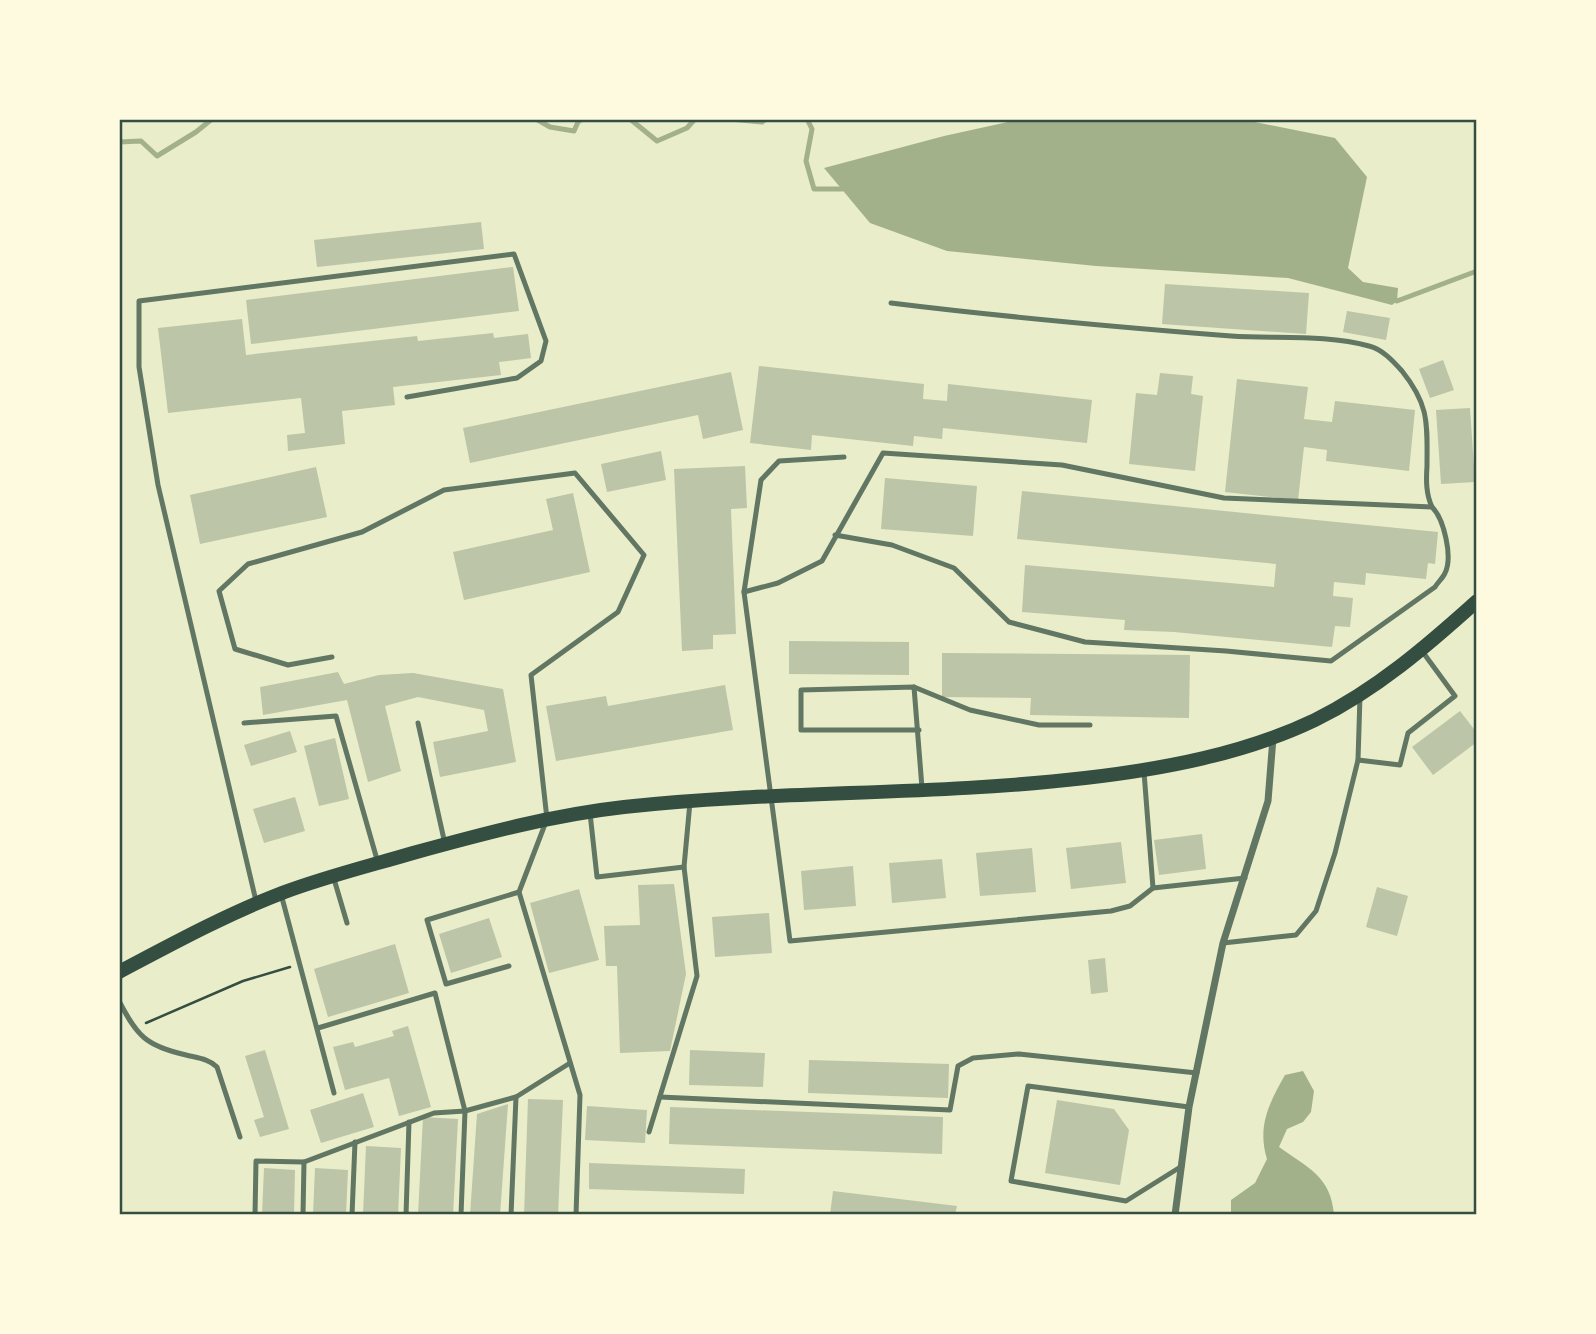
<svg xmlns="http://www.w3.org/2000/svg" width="1596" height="1334" font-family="Helvetica,sans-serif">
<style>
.water{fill:#a3b18a}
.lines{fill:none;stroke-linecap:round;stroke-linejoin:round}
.stream{stroke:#a3b18a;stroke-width:5}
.building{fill:#bcc5a7}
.path{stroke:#344e41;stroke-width:2.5}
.service{stroke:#617663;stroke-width:5}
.minor{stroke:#617663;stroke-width:7}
.secondary{stroke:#344e41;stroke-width:14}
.neatline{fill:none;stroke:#344e41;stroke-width:2.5}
</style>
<rect width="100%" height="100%" fill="#e9edc9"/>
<g class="water">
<polygon points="1021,119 1240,119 1335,138 1367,177 1348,268 1363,282 1398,288 1397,301 1392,305 1288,278 1096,266 947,251 870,223 824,168 944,136"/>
<path d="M1303 1071 1314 1091 1311 1112 1303 1122 1287 1129 1279 1147C1308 1168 1331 1176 1334 1215H1231V1200L1255 1183 1267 1159C1257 1127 1269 1103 1285 1075Z"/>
</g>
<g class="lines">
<g class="stream">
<polyline points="536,119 550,127 574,131 578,122 582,119"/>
<polyline points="630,119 657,141 687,128 695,119"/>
<polyline points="730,119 762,122 766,119"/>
<polyline points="807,119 812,129 806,161 814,189 842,189 846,186"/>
<polyline points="119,142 141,141 157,156 196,132 212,119"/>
<polyline points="1392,298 1397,301 1477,271"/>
</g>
</g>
<g class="building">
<polygon points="481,222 484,249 317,267 314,240"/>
<polygon points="513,267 519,311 251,344 246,300"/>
<polygon points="1165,284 1309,293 1306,334 1162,324"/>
<polygon points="1347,311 1390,318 1386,340 1343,332"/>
<polygon points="242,319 246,355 417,336 418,341 493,333 494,338 528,334 531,358 499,362 501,375 393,387 395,405 342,411 345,444 288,451 287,435 305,433 301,398 168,413 158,328"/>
<polygon points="1443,360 1454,390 1430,398 1419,369"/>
<polygon points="759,366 924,384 923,399 947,401 948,384 1092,400 1087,443 943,428 942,439 914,436 913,446 812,435 811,450 750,443"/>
<polygon points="731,372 743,430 703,439 698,415 470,463 463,428"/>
<polygon points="1160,373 1193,376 1191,394 1203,396 1195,471 1129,464 1136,393 1157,395"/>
<polygon points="1237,379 1308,387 1304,419 1332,422 1335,401 1415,410 1409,471 1326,461 1327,450 1304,447 1298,500 1225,492"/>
<polygon points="1470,408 1475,482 1441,484 1436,410"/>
<polygon points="661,451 666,480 607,492 601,464"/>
<polygon points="745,466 747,508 731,509 736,634 713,635 713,649 682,651 674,469"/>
<polygon points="316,467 327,517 200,544 190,495"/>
<polygon points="885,478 977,486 973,536 881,529"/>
<polygon points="1022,491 1438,532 1435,564 1428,563 1426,579 1366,573 1365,585 1334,582 1333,596 1353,598 1350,627 1335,626 1332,647 1174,632 1124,630 1125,620 1022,612 1025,565 1274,587 1276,564 1017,539"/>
<polygon points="573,493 590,572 464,600 453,552 553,530 546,499"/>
<polygon points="789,641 909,642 909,675 789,674"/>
<polygon points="942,653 1190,655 1189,718 1030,715 1031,698 942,697"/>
<polygon points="338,672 344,684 379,675 413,673 503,689 516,762 440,777 433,742 488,731 484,710 418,697 385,706 401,771 368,782 347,700 263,715 260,687"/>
<polygon points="725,685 733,730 556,761 546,706 606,696 608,706"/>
<polygon points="1460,711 1477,733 1477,742 1433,775 1412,747"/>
<polygon points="290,731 297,752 251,766 244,745"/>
<polygon points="335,738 349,799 319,806 304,746"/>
<polygon points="295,797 305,831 264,843 253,809"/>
<polygon points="1202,834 1206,869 1159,875 1154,840"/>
<polygon points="1121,842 1126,883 1071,889 1066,848"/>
<polygon points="1032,848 1036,892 980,896 976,853"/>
<polygon points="942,859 946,898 892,903 889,863"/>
<polygon points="853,866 856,906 804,910 801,871"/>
<polygon points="674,884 686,974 670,1051 620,1053 617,966 606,966 604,926 640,925 638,885"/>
<polygon points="1377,887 1408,896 1397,936 1366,927"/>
<polygon points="579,889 599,960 549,973 530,903"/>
<polygon points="769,913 772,953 715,957 712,917"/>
<polygon points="489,918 502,957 451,973 439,934"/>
<polygon points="395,944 409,993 328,1017 314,969"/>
<polygon points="1105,958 1108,992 1091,994 1088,960"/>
<polygon points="408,1026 431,1107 399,1116 389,1078 345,1090 333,1047 353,1042 355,1047 394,1036 392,1031"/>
<polygon points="265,1050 289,1129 260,1137 254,1120 264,1117 245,1056"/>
<polygon points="690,1050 765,1053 763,1087 689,1085"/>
<polygon points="809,1060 949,1064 948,1098 808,1093"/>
<polygon points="363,1093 374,1127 321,1143 310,1110"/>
<polygon points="528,1099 563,1100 558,1215 524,1215"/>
<polygon points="1057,1100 1114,1109 1129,1130 1120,1185 1045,1173"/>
<polygon points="508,1104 500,1215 470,1215 477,1114"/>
<polygon points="587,1106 647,1110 645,1143 585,1140"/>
<polygon points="670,1107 943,1117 942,1154 669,1144"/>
<polygon points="423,1117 458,1119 453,1215 418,1215"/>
<polygon points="366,1146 401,1148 398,1215 363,1215"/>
<polygon points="589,1163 745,1169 744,1194 589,1189"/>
<polygon points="264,1168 295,1170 294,1215 262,1215"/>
<polygon points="315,1168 348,1170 346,1215 313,1215"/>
<polygon points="833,1191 957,1206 955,1215 830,1215"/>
</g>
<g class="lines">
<polyline class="path" points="146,1023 243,981 290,967"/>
<g class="service">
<path d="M891 303C1004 317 1117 327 1231 336 1275 339 1327 334 1369 346 1382 349 1393 361 1402 371 1430 406 1427 424 1427 466 1426 481 1426 494 1432 507"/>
<polyline points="844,457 779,461 761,480 744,592 790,941 1111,911 1130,906 1153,888 1245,878"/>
<path d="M744 592 778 583 822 561 883 453 1062 465 1224 498 1432 507C1444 519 1453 557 1445 573 1443 578 1438 582 1435 587L1331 661 1226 651 1085 642 1009 622 954 568 892 545 835 535"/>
<polyline points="332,657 288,665 235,649 219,591 248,564 362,532 444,490 575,473 644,555 618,612 531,675 547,819 519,892 427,920 446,984 509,966"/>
<polyline points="914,687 922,788"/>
<polyline points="244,723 336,716 378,863"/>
<polyline points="418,723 445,844"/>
<polyline points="919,730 801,730 801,690 914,687 970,710 1039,725 1090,725"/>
<polyline points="1358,760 1400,765 1408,733 1455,696 1422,651"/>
<polyline points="1144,772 1153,888"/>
<polyline points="590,813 597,877 684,867"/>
<polyline points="334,879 347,923"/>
<polyline points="519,892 580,1095 576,1215"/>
<polyline points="281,894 334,1093"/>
<polyline points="256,901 158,485 139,367 139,301 514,254 546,341 541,361 517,378 407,397"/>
<polyline points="1223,943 1296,935 1316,911 1335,853 1358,760 1360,696"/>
<path d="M119 1001C137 1036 146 1046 186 1055 198 1058 209 1059 217 1067L240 1137"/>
<polyline points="318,1028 435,993 465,1111 461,1215"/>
<polyline points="660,1097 950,1110 958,1066 973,1058 1019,1054 1197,1073"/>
<polyline points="649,1132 697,976 684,867 690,802"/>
<polyline points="1182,1166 1126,1201 1011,1181 1028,1086 1189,1107"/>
<polyline points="255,1215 256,1161 304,1162 434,1113 465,1111 516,1097 570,1063"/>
<polyline points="303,1215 304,1162"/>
<polyline points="352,1215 355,1142"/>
<polyline points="406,1215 409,1122"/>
<polyline points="511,1215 516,1097"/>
</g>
<polyline class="minor" points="1175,1215 1189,1107 1223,943 1268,801 1273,738"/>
<path class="secondary" d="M119 972C172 944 225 915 282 893 324 877 369 866 413 853 482 834 552 815 624 807 777 790 932 796 1085 778 1163 769 1244 754 1315 720 1376 690 1427 646 1477 601"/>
</g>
<rect width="1596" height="1334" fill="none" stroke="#fefae0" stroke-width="242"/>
<rect x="121" y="121" width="1354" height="1092" class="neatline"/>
</svg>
